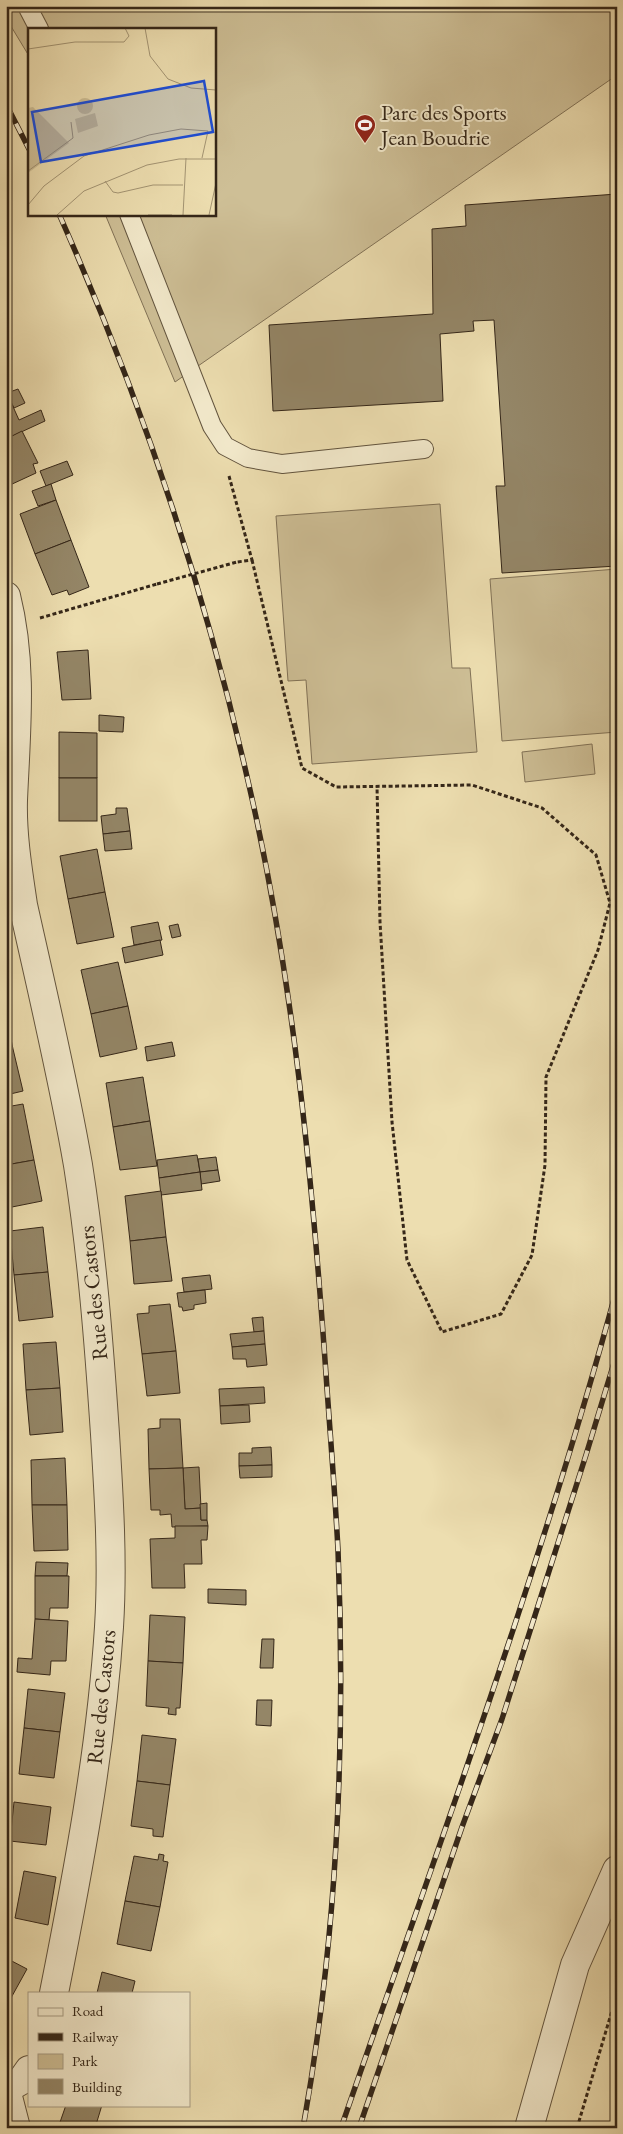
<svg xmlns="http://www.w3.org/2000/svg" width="623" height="2134" font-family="'EB Garamond',serif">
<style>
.green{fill:#cebf96;stroke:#817257}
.building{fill:#948667;stroke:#342618}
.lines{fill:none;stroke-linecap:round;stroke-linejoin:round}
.service-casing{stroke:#62543e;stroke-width:20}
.minor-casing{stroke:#62543e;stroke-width:30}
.path{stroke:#342618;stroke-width:3;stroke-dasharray:4 2.5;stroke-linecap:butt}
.service{stroke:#f3eacc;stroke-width:18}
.minor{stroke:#f3eacc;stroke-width:28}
.rail-casing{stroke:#342618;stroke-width:5.5}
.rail{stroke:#f3eacc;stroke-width:4;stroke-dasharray:11;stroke-linecap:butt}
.path-bridge{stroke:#342618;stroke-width:3;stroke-dasharray:4 2.5;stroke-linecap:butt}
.labels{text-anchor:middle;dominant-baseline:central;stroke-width:4;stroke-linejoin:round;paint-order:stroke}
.poi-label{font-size:22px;fill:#342618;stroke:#f3eacc;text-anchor:start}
.street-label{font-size:22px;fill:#342618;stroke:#f3eacc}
.inset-road{fill:none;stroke:#a39473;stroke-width:1}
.view{fill:#1d4ed8;fill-opacity:0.15;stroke:#1d4ed8;stroke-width:2.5}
.inset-edge{fill:none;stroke:#342618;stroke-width:2.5}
</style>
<rect width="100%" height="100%" fill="#eddeb0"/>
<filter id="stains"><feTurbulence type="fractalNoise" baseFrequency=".004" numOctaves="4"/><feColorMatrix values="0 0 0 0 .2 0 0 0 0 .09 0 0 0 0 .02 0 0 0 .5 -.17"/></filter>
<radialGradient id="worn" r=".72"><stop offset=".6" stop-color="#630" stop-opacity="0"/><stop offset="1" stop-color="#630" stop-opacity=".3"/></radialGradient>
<g class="green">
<polygon points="6,6 617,6 617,75 175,382 105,214 214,214 214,29 29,29 29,56 6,18"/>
<polygon points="440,504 452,668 470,668 477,752 312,764 306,680 288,681 276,516"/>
<polygon points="617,569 617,732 502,741 490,579"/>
<polygon points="592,744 595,774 525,782 522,752"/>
</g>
<g class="building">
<polygon points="617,194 617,566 502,573 496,486 505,486 494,320 473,321 474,331 440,334 443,401 273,411 269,325 433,314 432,229 466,226 465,205"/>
<polygon points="18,389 25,403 14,408 7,393"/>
<polygon points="6,391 19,420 41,410 45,421 6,439"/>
<polygon points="22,431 38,463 33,464 36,473 10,485 6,477 6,439"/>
<polygon points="67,461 73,475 46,486 40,471"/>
<polygon points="51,484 56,500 38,506 32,491"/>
<polygon points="56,500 71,540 35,554 20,514"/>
<polygon points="71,540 89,587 69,595 67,590 52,595 35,554"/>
<polygon points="88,650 91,699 62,700 57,652"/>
<polygon points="99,715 124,717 123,732 99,731"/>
<polygon points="59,732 97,733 97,778 59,778"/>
<rect x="59" y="778" width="38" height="43"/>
<polygon points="116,808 127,808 130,831 103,834 101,816 116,814"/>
<polygon points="130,831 132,849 105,851 103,834"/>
<polygon points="97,849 105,892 68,899 60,856"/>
<polygon points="105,892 114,937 77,944 68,899"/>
<polygon points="158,922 162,940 134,945 131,927"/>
<polygon points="178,924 181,936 172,938 169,926"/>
<polygon points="160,940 163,955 125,963 122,948"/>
<polygon points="118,962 128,1006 91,1014 81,970"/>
<polygon points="128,1006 137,1049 100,1057 91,1014"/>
<polygon points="7,1019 13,1049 6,1051 6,1019"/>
<polygon points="172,1042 175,1056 147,1061 145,1047"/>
<polygon points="13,1049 23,1091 6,1095 6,1051"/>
<polygon points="143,1077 150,1121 113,1127 106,1083"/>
<polygon points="23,1104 34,1160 6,1165 6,1107"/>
<polygon points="150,1121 157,1166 120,1170 113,1127"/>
<polygon points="197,1155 200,1172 159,1178 157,1160"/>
<polygon points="216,1157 218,1170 200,1172 198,1159"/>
<polygon points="34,1160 42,1201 7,1208 6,1165"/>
<polygon points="218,1170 220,1181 201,1184 200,1172"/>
<polygon points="200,1172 202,1190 161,1195 159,1178"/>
<polygon points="161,1191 166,1237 130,1241 125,1196"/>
<polygon points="43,1227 48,1272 14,1275 10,1231"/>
<polygon points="166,1237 172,1281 134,1284 130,1241"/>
<polygon points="48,1272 53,1317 19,1321 14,1275"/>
<polygon points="210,1275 212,1289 184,1292 182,1278"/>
<polygon points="205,1290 206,1303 194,1305 194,1309 183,1311 182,1307 179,1307 177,1293"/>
<polygon points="170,1304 176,1351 142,1354 137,1314 149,1313 149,1306"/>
<polygon points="263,1317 264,1331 254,1332 252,1318"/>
<polygon points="264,1331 265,1344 232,1347 230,1334"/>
<polygon points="56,1342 60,1388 26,1390 23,1344"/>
<polygon points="265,1344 267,1365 247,1367 246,1359 233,1359 232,1347"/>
<polygon points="176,1351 180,1393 147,1396 142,1354"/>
<polygon points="264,1387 265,1403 220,1406 219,1389"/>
<polygon points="60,1388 63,1432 30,1435 26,1390"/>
<polygon points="249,1405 250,1422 221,1424 220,1406"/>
<polygon points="160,1419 180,1419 183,1468 149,1469 148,1429 160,1428"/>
<polygon points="271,1447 272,1465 239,1466 239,1453 252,1453 252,1448"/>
<polygon points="65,1458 67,1505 32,1505 31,1460"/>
<polygon points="272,1465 272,1477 240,1478 239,1466"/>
<polygon points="199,1467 201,1508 185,1509 183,1468"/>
<polygon points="183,1468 185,1509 201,1508 201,1520 207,1520 208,1526 172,1527 171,1514 160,1515 160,1510 151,1510 149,1469"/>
<polygon points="207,1503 207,1520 201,1520 200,1504"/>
<polygon points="32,1505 67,1505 68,1550 34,1551"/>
<polygon points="175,1526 208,1526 207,1540 201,1540 202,1564 184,1564 185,1588 152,1588 150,1539 175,1538"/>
<polygon points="36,1562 68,1563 67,1576 35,1576"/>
<polygon points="35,1576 69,1576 68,1608 50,1608 49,1620 35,1619"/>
<polygon points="208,1589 246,1590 246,1605 208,1603"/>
<polygon points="150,1615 185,1617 183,1663 148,1661"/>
<polygon points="35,1619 68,1621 66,1661 51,1661 50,1675 17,1672 18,1658 32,1659"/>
<polygon points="262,1639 274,1639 273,1668 260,1668"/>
<polygon points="148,1661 183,1663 180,1708 176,1708 176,1715 168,1714 169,1708 146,1706"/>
<polygon points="28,1689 65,1693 60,1732 24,1728"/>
<polygon points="257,1700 272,1700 271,1726 256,1725"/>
<polygon points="24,1728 60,1732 54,1778 19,1774"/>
<polygon points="142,1735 176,1739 170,1785 137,1781"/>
<polygon points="137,1781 170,1785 163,1837 153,1836 153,1829 131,1826"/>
<polygon points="14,1802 51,1807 46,1845 10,1841"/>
<polygon points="159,1854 164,1855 163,1861 168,1862 160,1907 125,1901 134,1856 158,1860"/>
<polygon points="24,1871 56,1877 48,1925 15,1918"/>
<polygon points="125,1901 160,1907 151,1951 117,1944"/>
<polygon points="6,1958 27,1969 6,2007"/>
<polygon points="102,1972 135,1981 132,1993 97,1993"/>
<polygon points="66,2105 102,2105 95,2128 58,2128"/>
</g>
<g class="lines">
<g class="service-casing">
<g id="service">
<polyline points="27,6 39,29"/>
<polyline points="129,214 212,426 225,446 248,458 282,464 424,449"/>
</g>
</g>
<g class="minor-casing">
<g id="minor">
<path d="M6 596C23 664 16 730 13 800 12 835 18 871 23 905 42 991 63 1078 78 1165 92 1254 99 1344 105 1434 109 1498 113 1563 109 1627 101 1751 78 1872 54 1993"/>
<polyline points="6,2089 16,2128"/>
<polyline points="6,2089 22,2080 29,2070"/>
<polyline points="529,2128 575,1965 617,1870"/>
</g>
</g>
<g class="path">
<polyline points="229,476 252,560 237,562"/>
<polyline points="252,560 302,768 336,787 472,785 542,808 596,855 610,903 598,950 546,1077 545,1165 532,1255 501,1314 442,1332 407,1260 392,1122 380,922 377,786"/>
<polyline points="40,618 157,584"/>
<polyline points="577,2128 617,1994"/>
</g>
<use href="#service" class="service"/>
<use href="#minor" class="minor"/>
<g class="rail-casing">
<g id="rail">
<polyline points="6,104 29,149"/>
<path d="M59 214C140 396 204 586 248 781 293 975 312 1175 326 1374 330 1433 335 1492 338 1550 346 1743 337 1938 303 2128"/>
<path d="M341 2128C437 1850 540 1572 617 1288"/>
<polyline points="359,2128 462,1827 502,1719 586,1455 617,1353"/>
</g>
</g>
<use href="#rail" class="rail"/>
<polyline class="path-bridge" points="157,584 237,562"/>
</g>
<defs>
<g id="stadium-pin" transform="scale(1.125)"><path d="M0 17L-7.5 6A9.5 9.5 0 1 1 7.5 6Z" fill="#8f2418" stroke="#f3eacc"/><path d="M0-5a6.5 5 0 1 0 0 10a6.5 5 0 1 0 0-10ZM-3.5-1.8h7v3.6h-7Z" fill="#fff"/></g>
</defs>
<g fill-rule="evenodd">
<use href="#stadium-pin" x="365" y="125"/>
</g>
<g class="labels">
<g class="poi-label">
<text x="381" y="112">Parc des Sports<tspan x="381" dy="25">Jean Boudrie</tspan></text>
</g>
<g class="street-label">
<text transform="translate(93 1293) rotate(-96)">Rue des Castors</text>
<text transform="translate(101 1697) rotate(-84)">Rue des Castors</text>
</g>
</g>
<g transform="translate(28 28)">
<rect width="188" height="188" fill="#eddeb0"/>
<path d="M49 78a8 8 0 1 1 16 0a8 8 0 1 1-16 0ZM5 79 41 115 0 145V80ZM67 85 70 98 50 105 47 91Z" fill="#cebf96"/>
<path class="inset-road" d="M117 0 122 28 140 51 163 60 188 62M0 21 47 14H96L101 8 97 0M0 143 45 110 43 94M77 153 85 164 90 165 125 157H155M0 177 16 158 56 128 121 107 153 101 180 103 174 130M29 187 56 163 119 137 151 131H188M120 187H144M155 187 158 130M181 187 188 155"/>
<path class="view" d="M176 53 185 104 13 134 4 84Z"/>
<rect width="188" height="188" class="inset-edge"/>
</g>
<rect width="623" height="2134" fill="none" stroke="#eddeb0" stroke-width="25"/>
<rect x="8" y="8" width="608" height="2119" fill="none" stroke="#342618" stroke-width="2.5"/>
<rect x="12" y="12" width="598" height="2109" fill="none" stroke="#342618"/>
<rect x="28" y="1992" width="162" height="115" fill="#f3eacc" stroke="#a79c84"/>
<rect x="38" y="2008" width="25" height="8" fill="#f3eacc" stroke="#a79c84"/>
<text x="72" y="2016" font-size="15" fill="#342618">Road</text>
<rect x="38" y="2033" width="25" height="8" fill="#342618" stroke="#a79c84"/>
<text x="72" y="2042" font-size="15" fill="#342618">Railway</text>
<rect x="38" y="2054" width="25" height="15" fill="#cebf96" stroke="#a79c84"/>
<text x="72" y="2066" font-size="15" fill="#342618">Park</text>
<rect x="38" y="2079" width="25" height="15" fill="#948667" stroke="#a79c84"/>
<text x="72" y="2092" font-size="15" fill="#342618">Building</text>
<rect width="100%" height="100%" filter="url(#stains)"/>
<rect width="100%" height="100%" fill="url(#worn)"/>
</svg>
